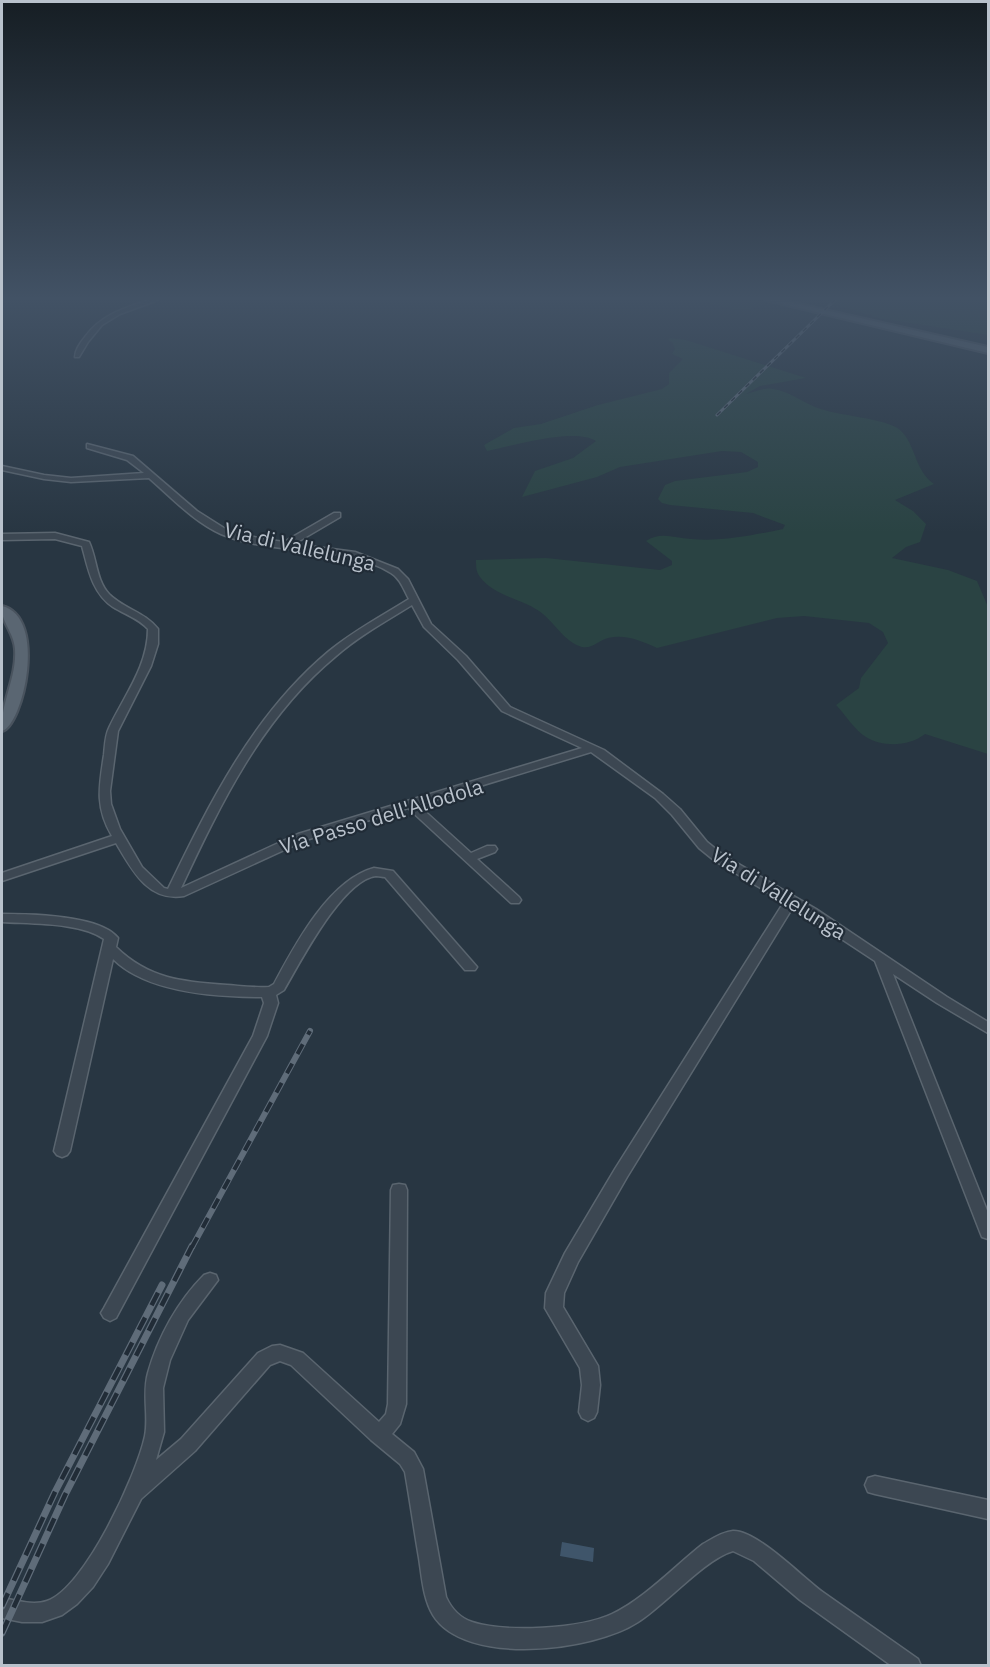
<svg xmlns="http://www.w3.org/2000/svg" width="990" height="1667" font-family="'IBM Plex Sans',sans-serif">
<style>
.green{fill:#2a4343}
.water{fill:#3f556a}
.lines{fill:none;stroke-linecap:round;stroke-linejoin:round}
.minor-casing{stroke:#5a656f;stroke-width:3}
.major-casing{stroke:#49535e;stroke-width:4}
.minor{fill:#3c4752;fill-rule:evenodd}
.major{fill:#5a6672;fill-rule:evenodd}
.rail-far2-casing{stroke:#5f6c79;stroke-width:3}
.rail-far1-casing{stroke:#5f6c79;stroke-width:6}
.rail-casing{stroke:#5f6c79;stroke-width:7}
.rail-far2{stroke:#212c37;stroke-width:1.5;stroke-dasharray:5;stroke-linecap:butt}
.rail-far1{stroke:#212c37;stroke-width:4;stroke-dasharray:11;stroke-linecap:butt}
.rail{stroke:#212c37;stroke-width:4.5;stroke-dasharray:14;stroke-linecap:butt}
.labels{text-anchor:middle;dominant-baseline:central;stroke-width:4.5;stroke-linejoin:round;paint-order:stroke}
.street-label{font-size:21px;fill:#b9c2cc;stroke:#212c37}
</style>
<rect width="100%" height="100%" fill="#283642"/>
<g class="green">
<path d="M697 300H759L761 304C746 317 715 304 697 300Z"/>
<polygon points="823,300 988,300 988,335 878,318"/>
<path d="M670 338 686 340 806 378 760 386 746 394C754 392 764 387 773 389 788 391 801 401 815 407 836 416 887 418 900 430 916 444 914 470 934 484L895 500 913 511 926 524 920 542 906 547 892 558 948 570 977 581 988 607V754L925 734C910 746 884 748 866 737 855 731 845 714 836 705L859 688 861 678 888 643 883 632 869 623 804 616 777 618 657 648C641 641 626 634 608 638 599 640 593 649 582 647 566 643 555 624 543 614 524 598 496 598 480 577 476 572 476 566 476 560L546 558 660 570 672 565V561L646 541C660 531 675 538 691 539 721 542 754 535 783 529L785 525 753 513 670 505 662 503 658 499 665 485 675 481 747 472 758 467V462L741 452 722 451 620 467 597 477 522 497 535 471 573 458 596 441C574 427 512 446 487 451L484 445 514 428 541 424 598 405 662 389 669 384V373L683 359 672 354 675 349 673 343 668 340Z"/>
</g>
<polygon class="water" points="562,1542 594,1548 593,1562 560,1556"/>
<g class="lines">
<g class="minor-casing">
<g id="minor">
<path d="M149 300H158L120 314 102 325 88 342 79 357H75C75 351 80 343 85 337 101 315 124 308 149 300Z"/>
<path d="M87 444 133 456 197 511 227 530 262 539 284 542 334 513H340V517L294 544 355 552 398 569 408 579 431 624 466 656 510 707 604 750 663 794 680 809 707 842 723 855 816 909 947 997 988 1022V1033L937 1003 893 974 988 1213V1239L982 1237 980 1232 875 961 793 907 627 1177 578 1262 564 1293 563 1307 598 1366 600 1385 597 1412 594 1418 588 1421 582 1418 579 1412 582 1385 580 1368 545 1308 546 1293 565 1253 615 1169 784 902 715 861 699 848 672 815 655 798 591 752 418 805 471 853 487 846H495L497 849 495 852 477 859 519 897 521 900 519 903H511L408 808 306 840 184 896C148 902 132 870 116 843L2 881V873L112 836C95 807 99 787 104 755 105 746 105 736 109 728 124 696 148 666 148 629 138 618 126 615 113 607 92 593 88 568 82 546L55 539 2 540V534L55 533 89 542C97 559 96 580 109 594 124 609 145 612 158 629V644L151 666 118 731 110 791 111 804 120 829 142 867 164 888 168 889C210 802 253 715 328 652 353 631 382 616 409 599 404 590 400 578 391 573 340 542 275 557 221 534 194 522 171 497 149 478L71 482 44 479 2 470V466L44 475 71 478 144 473 127 460 87 448ZM412 605 424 627 458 660 502 711 582 748 298 834 181 888C221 803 262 717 336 656 359 636 386 621 412 605Z"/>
<path d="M374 868 393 871 477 967 475 970H465L385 877C382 877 379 876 376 876 342 880 300 963 284 990L276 995 278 1003 267 1036 116 1318 110 1321 104 1318 101 1313 104 1308 253 1036 264 1003 262 997C216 997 147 993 113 959L70 1151 67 1155 62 1157 57 1155 54 1151 104 939C80 922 31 924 2 922V914C29 914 100 915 118 938L116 947C149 979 183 982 227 985 241 986 255 988 269 987L274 984C295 945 329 880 374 868Z"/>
<path d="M399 1184 405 1185 407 1190 406 1404 400 1424 392 1434 414 1452 423 1469 446 1597C451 1608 460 1618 472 1622 506 1633 580 1629 612 1614 643 1600 676 1565 703 1544 712 1539 722 1532 733 1531 757 1530 803 1578 824 1593 855 1615 887 1637 918 1659L921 1666H892L800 1600 754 1561 733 1551C705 1559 665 1605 638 1622 594 1651 465 1667 433 1615 423 1598 422 1577 419 1558 414 1529 410 1500 405 1472L400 1464 371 1440 291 1365 280 1361 270 1365 195 1451 141 1499 108 1564 93 1587 77 1604 62 1615 42 1622H22L2 1618V1598C16 1600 32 1606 47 1601 85 1588 137 1474 145 1436 149 1415 142 1394 148 1373 158 1337 178 1301 204 1275L210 1273 216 1275 218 1280 188 1320 170 1360 163 1388 164 1432 156 1460 181 1439 258 1353 272 1346 280 1345 303 1353 379 1422 386 1414 388 1404 391 1190 393 1185Z"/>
<polygon points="875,1476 988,1500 988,1519 875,1494 868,1492 865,1485 868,1478"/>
</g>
</g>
<g class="major-casing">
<g id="major">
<polygon points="766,300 781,300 988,347 988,353"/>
<path d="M2 606C48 617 23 726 2 731 0 703 17 678 15 649 14 632 0 621 2 606Z"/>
</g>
</g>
<use href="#minor" class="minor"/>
<use href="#major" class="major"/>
<g class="rail-far2-casing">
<polyline id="rail-far2" points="717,415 835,300"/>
</g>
<g class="rail-far1-casing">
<polyline id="rail-far1" points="192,1247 310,1031"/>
</g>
<g class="rail-casing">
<g id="rail">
<polyline points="2,1606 55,1492 162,1285"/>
<polyline points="2,1633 65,1495 192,1246"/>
</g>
</g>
<use href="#rail-far2" class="rail-far2"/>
<use href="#rail-far1" class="rail-far1"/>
<use href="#rail" class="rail"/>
</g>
<linearGradient id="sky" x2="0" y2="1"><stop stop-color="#161e24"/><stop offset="0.56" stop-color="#425265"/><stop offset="1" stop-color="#425265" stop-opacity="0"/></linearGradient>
<rect width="990" height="533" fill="url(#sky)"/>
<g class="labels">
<g class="street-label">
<text transform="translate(300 546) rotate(13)">Via di Vallelunga</text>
<text transform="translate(381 816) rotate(-17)">Via Passo dell'Allodola</text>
<text transform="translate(779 893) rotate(32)">Via di Vallelunga</text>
</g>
</g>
<rect width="990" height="1667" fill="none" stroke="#b9c2cc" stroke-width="6"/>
</svg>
